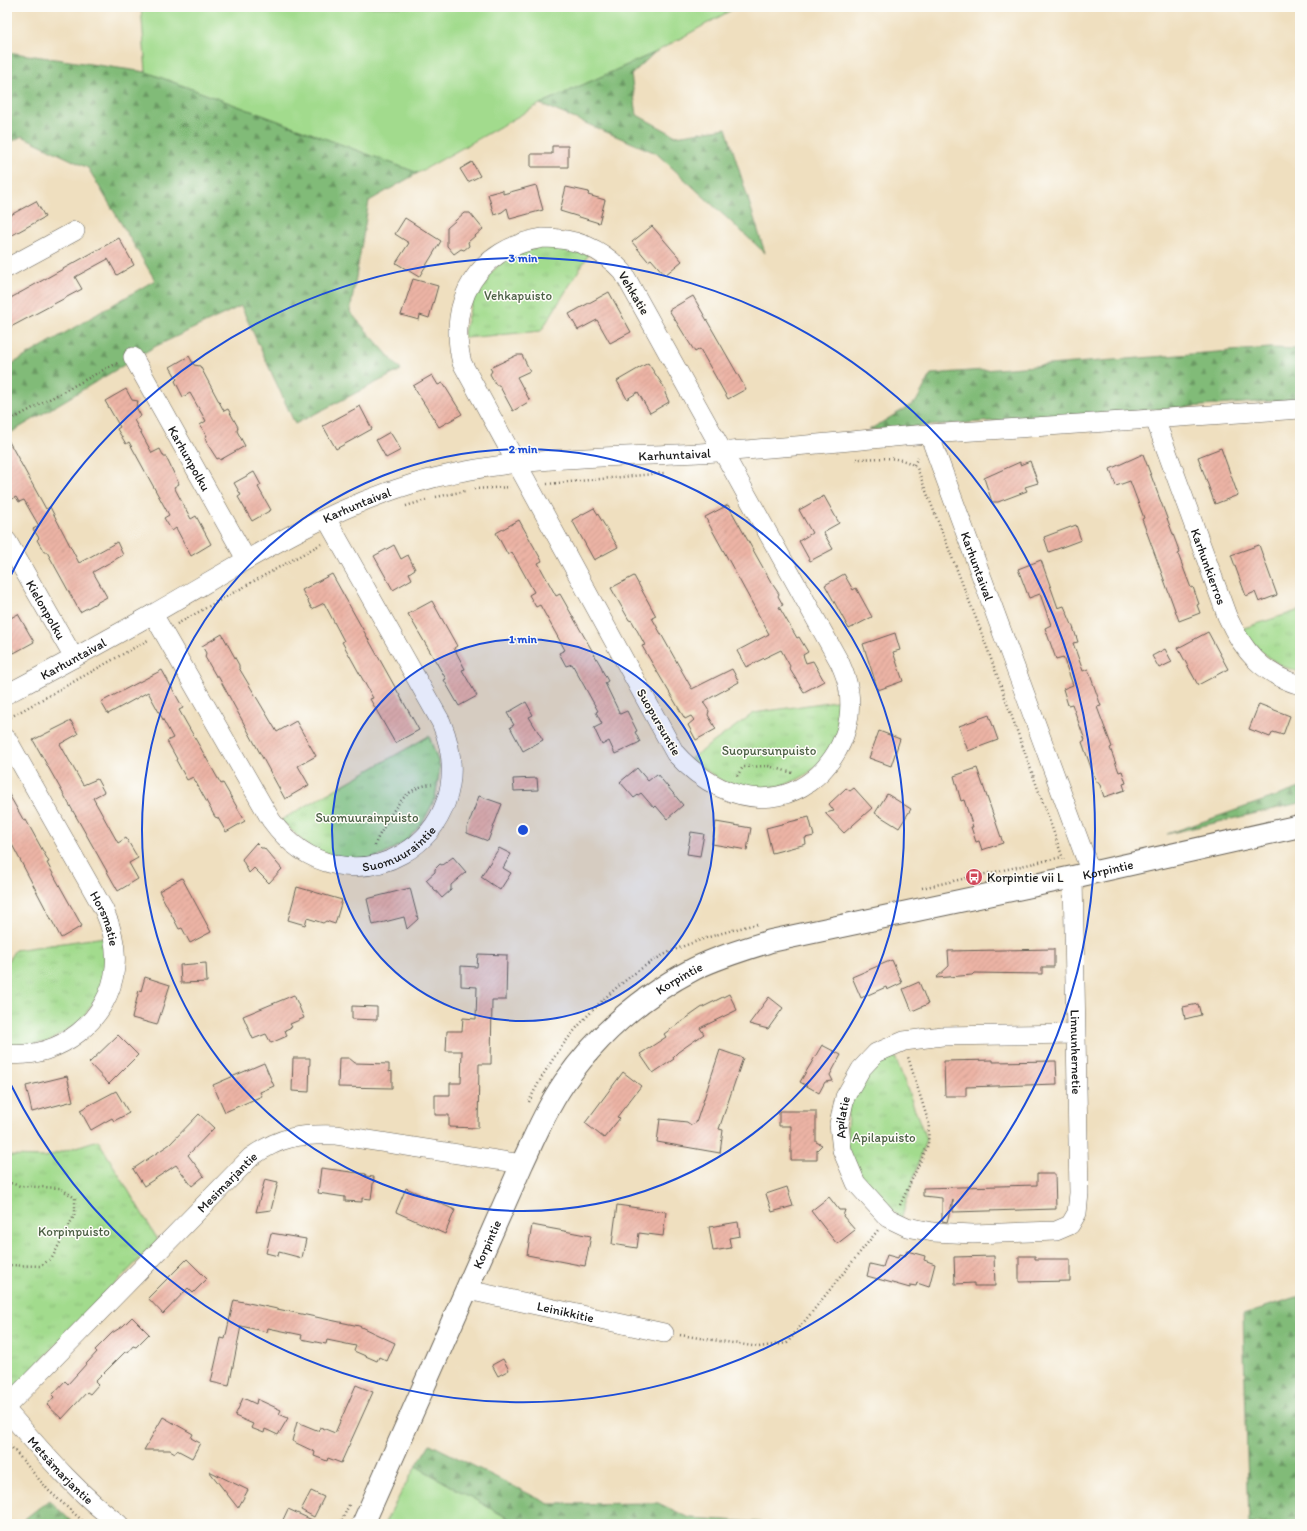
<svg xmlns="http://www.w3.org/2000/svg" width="1307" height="1531" font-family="Itim,sans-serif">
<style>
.green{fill:#a2db8d;stroke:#5f7c54}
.forest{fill:url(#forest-firs);stroke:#4e6c4a}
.park{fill:url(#park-tufts);stroke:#5f7c54}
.building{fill:url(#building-hatch)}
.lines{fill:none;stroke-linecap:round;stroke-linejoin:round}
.minor-casing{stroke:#666055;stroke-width:20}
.tertiary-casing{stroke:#666055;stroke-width:24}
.path{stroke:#666055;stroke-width:2.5;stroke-dasharray:1 3;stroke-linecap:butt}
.minor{stroke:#fff;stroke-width:19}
.tertiary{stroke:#fff;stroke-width:22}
.ring{fill:none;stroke:#1d4ed8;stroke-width:2}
.labels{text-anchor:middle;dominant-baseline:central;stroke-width:3;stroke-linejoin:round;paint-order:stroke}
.street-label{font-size:13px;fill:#1c1c1c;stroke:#fdfcf7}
.park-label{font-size:13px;fill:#4b5f44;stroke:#fdfcf7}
.poi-label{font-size:13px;fill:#1c1c1c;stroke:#fdfcf7;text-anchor:start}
.centre{fill:#1d4ed8;stroke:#fdfcf7;stroke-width:2}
.ring-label{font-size:12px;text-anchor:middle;font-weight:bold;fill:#1d4ed8;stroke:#fdfcf7;stroke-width:3;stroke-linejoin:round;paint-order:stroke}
</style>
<defs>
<pattern id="forest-firs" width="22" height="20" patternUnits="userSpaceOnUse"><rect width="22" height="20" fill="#81bb78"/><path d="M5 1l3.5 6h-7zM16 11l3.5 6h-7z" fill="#699762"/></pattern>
<pattern id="park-tufts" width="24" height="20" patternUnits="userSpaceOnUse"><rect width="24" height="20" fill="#a2db8d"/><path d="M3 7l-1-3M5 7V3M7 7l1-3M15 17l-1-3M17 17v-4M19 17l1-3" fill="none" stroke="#8bbb79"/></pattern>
<pattern id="building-hatch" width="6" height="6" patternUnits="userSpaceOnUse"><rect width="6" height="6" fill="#ecb4a5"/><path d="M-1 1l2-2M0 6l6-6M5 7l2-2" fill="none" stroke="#ca9a8d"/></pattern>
</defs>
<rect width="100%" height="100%" fill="#fdfcf7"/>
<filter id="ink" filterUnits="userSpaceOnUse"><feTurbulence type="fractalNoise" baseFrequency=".025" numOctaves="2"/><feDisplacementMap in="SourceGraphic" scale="8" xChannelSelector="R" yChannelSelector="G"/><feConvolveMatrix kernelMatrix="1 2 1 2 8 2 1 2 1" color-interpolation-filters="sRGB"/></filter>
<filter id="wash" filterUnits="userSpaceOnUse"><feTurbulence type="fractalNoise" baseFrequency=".012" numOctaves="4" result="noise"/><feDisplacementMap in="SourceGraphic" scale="16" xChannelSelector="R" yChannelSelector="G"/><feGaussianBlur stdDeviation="0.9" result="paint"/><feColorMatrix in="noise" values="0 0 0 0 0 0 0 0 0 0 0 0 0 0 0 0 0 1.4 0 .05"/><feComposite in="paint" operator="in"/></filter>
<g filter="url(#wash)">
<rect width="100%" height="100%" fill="#efdfbf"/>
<g class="green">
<polygon points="141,7 737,7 654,53 540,104 418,173 146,72"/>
<polygon points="416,1466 518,1524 384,1524"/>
</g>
<g class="forest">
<polygon points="7,52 146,72 418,173 369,201 350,312 401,370 295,424 241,306 154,347 7,435 7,367 155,280 88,168 22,136 7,144"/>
<polygon points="654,53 631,75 637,115 676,136 726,128 765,253 656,153 540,104"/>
<polygon points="1270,348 1300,349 1300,399 869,430 916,402 931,374"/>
<polygon points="1300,788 1300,803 1167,834"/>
<polygon points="1300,1296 1300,1524 1249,1524 1243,1314"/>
<polygon points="430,1444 549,1504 658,1503 690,1518 790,1524 518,1524 416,1466"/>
<polygon points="49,1500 74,1524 18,1524"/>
</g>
<g class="park">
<polygon points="544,245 589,254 541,331 465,338 464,332 475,290 505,258"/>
<path d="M1300 610V672C1274 666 1257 649 1241 629Z"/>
<path d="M842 700C842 707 842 715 841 722 827 776 781 798 729 784 718 780 701 766 690 759L754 713Z"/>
<polygon points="429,736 440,767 435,799 423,822 406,841 383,855 360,862 311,849 281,820"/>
<polygon points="105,937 108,964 101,992 79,1023 48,1042 7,1047 7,962 15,950"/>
<polygon points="893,1051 926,1139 901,1219 864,1184 846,1148 849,1098 864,1072"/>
<polygon points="98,1140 158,1240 12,1390 7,1389 7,1156 45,1157"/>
</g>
<g id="blocks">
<g class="building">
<polygon points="552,146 568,146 568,167 531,167 531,154 552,154"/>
<polygon points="472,162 480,176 468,182 460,169"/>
<polygon points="536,185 543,210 510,219 507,208 502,212 494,215 488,194 503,190 503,194"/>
<polygon points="566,187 589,192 588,195 605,200 599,223 560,211"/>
<polygon points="36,201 45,217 7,238 7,217"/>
<polygon points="464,213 470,213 483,229 468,242 469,246 464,250 461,249 454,254 447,246 447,228"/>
<polygon points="405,218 441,241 419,277 396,263 409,243 395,234"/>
<polygon points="652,226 682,261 665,275 651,259 648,261 632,242"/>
<polygon points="119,238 134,265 117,275 108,259 75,277 82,289 7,329 7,300"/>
<polygon points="413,279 438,286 429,318 420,315 419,320 401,315"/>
<polygon points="609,292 631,332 610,343 597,320 578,330 569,314"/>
<polygon points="693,296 746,389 728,399 700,349 695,352 669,310"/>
<polygon points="517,355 522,355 530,371 517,377 530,401 513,411 499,385 496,385 490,374 492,371 490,368"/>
<polygon points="189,356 194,365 200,366 224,411 228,409 238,427 237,431 245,446 220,460 219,458 217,459 208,445 205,437 207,436 200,425 206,421 190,393 183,397 175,381 177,379 170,367"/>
<polygon points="648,363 666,390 665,393 669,402 650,413 638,392 627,399 617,381"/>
<polygon points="432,375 438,385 443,383 462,414 439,427 413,386"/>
<polygon points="126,389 132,400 138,401 136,407 141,416 134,420 152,453 160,449 164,457 166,457 179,484 174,487 191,519 196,516 211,544 191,556 176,528 172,531 164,518 169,515 129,442 126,444 117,429 120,427 105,401"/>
<polygon points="360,406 372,429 336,449 323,426"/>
<polygon points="390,432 401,450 386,458 376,440"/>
<polygon points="7,438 46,509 50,507 79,563 117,542 123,555 93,572 107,597 80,612 47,552 44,552 37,540 39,538 33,529 39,526 24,500 19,502 16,497 12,499 7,490"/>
<polygon points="1221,448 1238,495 1215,504 1198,457"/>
<polygon points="1143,454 1180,553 1178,554 1191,588 1193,587 1199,604 1197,605 1200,613 1179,621 1142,519 1144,518 1130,481 1116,486 1110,469"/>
<polygon points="1030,461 1038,483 1025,487 1027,491 998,502 992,502 984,478 1020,462 1020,465"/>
<polygon points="254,472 261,485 258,487 271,510 252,521 238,497 241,495 234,483"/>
<polygon points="824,496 839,523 823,532 833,549 810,561 799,541 812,533 799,510"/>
<polygon points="728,505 771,582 779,594 778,596 783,605 779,607 797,638 799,637 808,652 803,655 806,663 813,661 824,681 804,692 789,668 790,666 781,650 746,667 737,651 769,634 705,517"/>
<polygon points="594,508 618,547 594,560 572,520"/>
<polygon points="519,520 542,561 538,563 556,596 560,594 602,668 602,670 608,681 605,683 620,714 627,711 637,731 635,732 640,742 615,754 609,741 602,745 594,728 602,724 596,712 598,711 572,664 566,666 559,653 565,650 540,605 536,607 529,595 534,592 512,552 508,555 496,533"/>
<polygon points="1076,525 1081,540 1049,552 1044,537"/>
<polygon points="394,545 401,559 408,555 415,569 409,573 412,579 393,590 374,556"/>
<polygon points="1259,545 1277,595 1259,602 1255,592 1246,596 1231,555"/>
<polygon points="1041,560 1058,608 1064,606 1073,627 1078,642 1073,643 1083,671 1088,669 1101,706 1097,707 1112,747 1110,748 1119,772 1122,771 1126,783 1123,784 1125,790 1104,797 1100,785 1095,779 1082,742 1085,740 1072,704 1068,705 1063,689 1073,685 1063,657 1056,659 1045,628 1051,625 1040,594 1029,598 1018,569"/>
<polygon points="332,574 419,730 395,743 370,699 373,698 342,642 344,641 324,603 312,609 302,590"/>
<polygon points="844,574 853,590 856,588 872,617 849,629 825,585"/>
<polygon points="634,576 656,616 652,618 692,689 732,669 739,682 703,702 709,711 708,715 716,729 696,740 688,725 694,720 691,716 685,719 642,646 645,645 632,621 629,620 611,588"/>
<polygon points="432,601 457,646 454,648 465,669 462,670 477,696 459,706 444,680 446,679 408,614"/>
<polygon points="18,614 34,642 14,653 7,640 7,620"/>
<polygon points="1208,632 1228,669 1198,685 1178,648"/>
<polygon points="895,633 900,650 893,652 903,681 878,690 863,644"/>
<polygon points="222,634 239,665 239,668 277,732 296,721 316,756 298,766 309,785 285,799 218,676 216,676 205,657 206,653 202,646"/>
<polygon points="1165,649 1172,662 1159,668 1152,656"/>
<polygon points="162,670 183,708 179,710 221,784 223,783 245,821 226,832 218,818 215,817 193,777 187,780 176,760 177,759 167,741 173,738 148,692 108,714 101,702"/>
<polygon points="526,702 533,715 529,717 543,740 523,751 510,727 514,725 507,713"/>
<polygon points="1259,704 1290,716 1283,735 1273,732 1270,737 1249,729"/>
<polygon points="989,715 998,740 968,751 959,726"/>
<polygon points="71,721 78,734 60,744 83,785 97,779 104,792 93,798 118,843 126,838 138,858 129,863 138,879 118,891 33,740"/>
<polygon points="879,731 900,739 891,766 869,758"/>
<polygon points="637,768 648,781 657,774 683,805 667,819 656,806 654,808 641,793 634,798 620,782"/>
<polygon points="977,768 1003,843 982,850 979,841 976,842 971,827 973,827 964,800 961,801 954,776"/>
<polygon points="537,778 538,790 514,791 513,779"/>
<polygon points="846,788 850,791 854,788 872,808 844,833 825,813 834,811 829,804"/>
<polygon points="7,791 24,821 26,820 49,862 47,863 82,926 61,938 7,835"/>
<polygon points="887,794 911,809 899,828 875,813"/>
<polygon points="479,796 502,804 488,841 467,833 467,828"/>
<polygon points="809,817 814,836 805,838 806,844 772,853 766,828"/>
<polygon points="716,822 751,828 747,850 712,844"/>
<polygon points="691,832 704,834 700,856 687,854"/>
<polygon points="256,843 261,848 264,848 282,869 269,883 254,868 249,873 242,859"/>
<polygon points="499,848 511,854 503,868 511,873 500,890 481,877"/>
<polygon points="453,857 466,872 451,885 451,890 442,898 426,880 435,872 435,869 440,864 442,865"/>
<polygon points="182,878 211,932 190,943 182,928 179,929 159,891"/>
<polygon points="297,887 342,900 335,924 326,921 323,923 307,918 305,925 288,920"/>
<polygon points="410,888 418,919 407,929 404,917 373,925 367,899"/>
<polygon points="1054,949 1054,967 1042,967 1042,974 974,973 972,975 936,978 949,966 948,951"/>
<polygon points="478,954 507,955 506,1000 492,1000 491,1064 479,1064 478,1128 449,1127 449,1115 435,1115 435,1095 450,1095 450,1083 461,1083 462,1051 446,1051 447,1031 462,1031 463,1018 476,1019 477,987 461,986 461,966 477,967"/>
<polygon points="892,960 902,983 887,990 886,987 861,998 852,977"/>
<polygon points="206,963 207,982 181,983 180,965"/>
<polygon points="145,977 170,985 157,1025 132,1018 139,990 141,991"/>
<polygon points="919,982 928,1004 912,1011 903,989"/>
<polygon points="729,994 737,1010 700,1028 704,1034 678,1052 673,1057 674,1059 653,1073 640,1054 666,1037 664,1034 701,1008"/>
<polygon points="294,995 304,1018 290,1024 292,1027 285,1030 287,1036 271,1043 266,1034 253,1039 243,1016"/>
<polygon points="769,997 783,1008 768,1029 749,1024"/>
<polygon points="1198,1004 1201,1015 1185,1019 1183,1007"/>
<polygon points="352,1006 377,1007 377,1020 352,1019"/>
<polygon points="118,1035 138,1055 109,1084 89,1063"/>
<polygon points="822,1045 841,1055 830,1075 833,1081 825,1082 819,1093 800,1082"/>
<polygon points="720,1050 743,1058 719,1129 723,1130 720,1153 657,1142 660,1119 687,1122 691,1125 696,1123"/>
<polygon points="293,1058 310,1058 309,1092 292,1091"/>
<polygon points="339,1058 349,1058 355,1063 389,1064 389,1072 392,1071 392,1088 338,1087"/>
<polygon points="993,1060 993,1062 1056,1061 1057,1084 966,1087 966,1096 945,1096 944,1061"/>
<polygon points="264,1063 274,1086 260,1092 262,1096 225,1112 213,1085"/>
<polygon points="623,1072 641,1086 617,1117 620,1118 604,1138 585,1123"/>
<polygon points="67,1076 73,1101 32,1112 26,1086"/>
<polygon points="116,1091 129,1113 114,1121 112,1118 91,1130 80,1110"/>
<polygon points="779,1111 816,1111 816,1142 822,1145 817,1150 817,1160 791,1160 791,1126 779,1126"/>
<polygon points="199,1114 214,1128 188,1155 204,1176 192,1186 176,1165 144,1186 133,1169 170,1144"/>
<polygon points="321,1168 366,1174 365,1176 374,1177 371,1199 362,1198 362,1202 345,1201 345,1197 318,1193"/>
<polygon points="1037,1174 1055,1174 1056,1209 953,1212 953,1200 947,1222 942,1221 942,1198 923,1196 923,1188 1037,1185"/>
<polygon points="265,1179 278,1182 271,1210 256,1212"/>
<polygon points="787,1187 793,1206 772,1212 766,1194"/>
<polygon points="406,1188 455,1210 445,1234 396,1212"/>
<polygon points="829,1197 839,1210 845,1210 843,1216 855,1230 837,1244 811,1211"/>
<polygon points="617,1205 666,1212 663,1236 639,1233 637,1248 612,1244"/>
<polygon points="738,1222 740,1236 729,1238 731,1248 713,1251 709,1227"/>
<polygon points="532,1225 591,1236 585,1266 527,1255"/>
<polygon points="271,1233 306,1239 302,1258 279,1252 278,1256 266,1253"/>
<polygon points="907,1251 925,1256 924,1260 935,1264 929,1287 917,1283 916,1286 910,1285 910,1288 867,1276 870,1264 883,1267 887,1255 898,1258 899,1254 905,1256"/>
<polygon points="994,1256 995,1286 974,1286 974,1283 955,1284 954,1257"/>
<polygon points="1019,1256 1035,1256 1035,1259 1070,1259 1070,1281 1019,1282"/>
<polygon points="187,1259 207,1279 193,1293 188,1288 163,1314 148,1298"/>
<polygon points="234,1300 359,1326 395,1343 387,1361 379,1357 377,1361 354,1351 356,1346 327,1340 326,1344 301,1339 302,1335 268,1328 267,1332 241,1326 229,1386 211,1382 221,1338 225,1339"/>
<polygon points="132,1317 149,1334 136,1347 133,1346 128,1352 125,1352 95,1382 98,1385 90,1394 87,1392 62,1419 47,1405 54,1397 52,1395 65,1381 68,1384 97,1352 95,1350 112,1333 123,1326"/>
<polygon points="503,1359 509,1370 498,1376 492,1365"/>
<polygon points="356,1385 373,1392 341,1463 328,1458 327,1461 314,1456 315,1452 292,1441 297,1422 319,1431 320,1427 335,1433"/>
<polygon points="243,1398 256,1404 257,1399 281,1410 279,1414 288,1418 278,1435 265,1429 264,1433 251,1428 253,1424 235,1416"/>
<polygon points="163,1417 193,1434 191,1438 200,1443 192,1458 177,1450 175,1453 170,1450 144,1450"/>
<polygon points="209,1471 248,1490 238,1508"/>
<polygon points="311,1491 324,1497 314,1517 301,1510"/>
<polygon points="288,1509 321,1524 281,1524"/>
</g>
</g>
</g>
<g filter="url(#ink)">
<use href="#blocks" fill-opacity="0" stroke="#666055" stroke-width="1"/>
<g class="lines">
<g class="minor-casing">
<g id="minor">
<path d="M543 238C576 238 601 248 623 272L840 663C844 672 848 682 849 692 855 738 824 786 778 796 738 804 700 781 675 753L462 363C446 300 479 248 543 238Z"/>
<polyline points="7,268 75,231"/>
<path id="s1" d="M133 357 246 559"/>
<path id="s2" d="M1155 419 1227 616C1243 651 1262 674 1300 685"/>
<polyline points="929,434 1300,409"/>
<path id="s3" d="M7 541 74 658"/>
<path id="s4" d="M153 614 271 820C345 923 491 840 441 722L326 518"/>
<path id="s5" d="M7 694C56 668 105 641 153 614 237 566 319 512 412 484 504 456 603 458 699 453 776 449 853 440 929 434L1091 873"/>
<path id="s6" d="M7 739 104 910C112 928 117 947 115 967 110 1020 59 1060 7 1054"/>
<path id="s7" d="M1073 877 1079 1193 1077 1213 1070 1225 1056 1231 973 1234 933 1232 907 1227 888 1218 856 1183 842 1150 839 1124 845 1097 861 1069 876 1053 904 1041 942 1036 1075 1034"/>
<path id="s8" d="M468 1290 664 1333"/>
<path id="s9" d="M7 1406 251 1157C281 1136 300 1134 336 1135L522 1164"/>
<path id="s10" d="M7 1411C42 1451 76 1492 119 1524"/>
</g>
</g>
<g class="tertiary-casing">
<g id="tertiary">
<path id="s11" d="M363 1524 522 1164C535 1136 547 1108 564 1083 598 1034 642 996 694 969 718 957 745 949 771 941L1073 877 1300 826"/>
</g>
</g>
<g class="path">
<polyline points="7,422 107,368 118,363"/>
<path d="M856 459C875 459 902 454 917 468L981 631 1064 861"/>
<polyline points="914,465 919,455"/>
<polyline points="547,484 664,473"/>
<polyline points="474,489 510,487"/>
<polyline points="436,497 465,491"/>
<polyline points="406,506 426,500"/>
<polyline points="177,624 321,544"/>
<polyline points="7,719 148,640"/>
<polyline points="737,776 743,767 768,766 793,773"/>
<path d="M375 846C376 840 380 834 383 829 394 808 406 787 432 784"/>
<polyline points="922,888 1062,857"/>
<path d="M529 1102C554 1047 600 995 651 962 678 945 726 931 757 924"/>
<polyline points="7,1182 20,1186 60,1188 75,1198 75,1214 52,1258 40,1266 7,1265"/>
<polyline points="900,1205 928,1145 929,1124 908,1057"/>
<polyline points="680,1335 759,1347 787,1343 878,1230"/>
<polyline points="7,1442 49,1491 86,1524"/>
<polyline points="340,1524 350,1503"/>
</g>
<use href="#minor" class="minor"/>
<use href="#tertiary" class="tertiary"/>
</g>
</g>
<circle cx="523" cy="830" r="191" fill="#1d4ed8" fill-opacity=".12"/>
<g class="ring">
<circle cx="523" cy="830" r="191"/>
<circle cx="523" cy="830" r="381"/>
<path d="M9 579A572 572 0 1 1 9 1081"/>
</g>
<defs>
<g id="bus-disc" transform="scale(0.9)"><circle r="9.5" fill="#d1495b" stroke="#fdfcf7"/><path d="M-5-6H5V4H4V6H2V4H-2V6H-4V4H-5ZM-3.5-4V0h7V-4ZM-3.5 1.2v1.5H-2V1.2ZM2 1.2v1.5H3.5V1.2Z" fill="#fff"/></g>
</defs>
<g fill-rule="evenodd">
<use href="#bus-disc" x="974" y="877"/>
</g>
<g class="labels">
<g class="street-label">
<text transform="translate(634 293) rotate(59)">Vehkatie</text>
<text stroke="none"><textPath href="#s5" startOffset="722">Karhuntaival</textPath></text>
<text stroke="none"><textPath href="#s1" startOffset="116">Karhunpolku</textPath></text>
<text stroke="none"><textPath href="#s5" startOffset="398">Karhuntaival</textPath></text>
<text stroke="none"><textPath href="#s5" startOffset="1118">Karhuntaival</textPath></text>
<text stroke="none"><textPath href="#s2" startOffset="157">Karhunkierros</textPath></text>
<text stroke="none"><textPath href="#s3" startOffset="79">Kielonpolku</textPath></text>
<text stroke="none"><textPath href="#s5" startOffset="75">Karhuntaival</textPath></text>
<text transform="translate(659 722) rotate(60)">Suopursuntie</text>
<text stroke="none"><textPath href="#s4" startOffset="386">Suomuuraintie</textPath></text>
<text stroke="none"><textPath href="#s11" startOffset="1086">Korpintie</textPath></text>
<text stroke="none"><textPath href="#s6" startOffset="205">Horsmatie</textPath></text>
<text stroke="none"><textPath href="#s11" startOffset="642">Korpintie</textPath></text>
<text stroke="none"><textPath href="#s7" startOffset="175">Linnunhernetie</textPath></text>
<text stroke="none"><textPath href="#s7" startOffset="652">Apilatie</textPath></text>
<text stroke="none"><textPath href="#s9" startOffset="314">Mesimarjantie</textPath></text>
<text stroke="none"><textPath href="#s11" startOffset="306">Korpintie</textPath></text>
<text stroke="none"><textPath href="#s8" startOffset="100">Leinikkitie</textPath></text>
<text stroke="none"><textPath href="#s10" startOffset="80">Metsämarjantie</textPath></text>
</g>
<g class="park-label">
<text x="518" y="295">Vehkapuisto</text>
<text x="769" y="750">Suopursunpuisto</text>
<text x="367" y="817">Suomuurainpuisto</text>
<text x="884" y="1137">Apilapuisto</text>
<text x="74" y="1231">Korpinpuisto</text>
</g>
<g class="poi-label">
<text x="987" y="877">Korpintie vii L</text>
</g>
</g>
<circle cx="523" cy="830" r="6" class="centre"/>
<g class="ring-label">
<text x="523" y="262">3 min</text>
<text x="523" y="453">2 min</text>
<text x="523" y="643">1 min</text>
</g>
<rect width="1307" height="1531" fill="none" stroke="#fdfcf7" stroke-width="24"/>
</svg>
